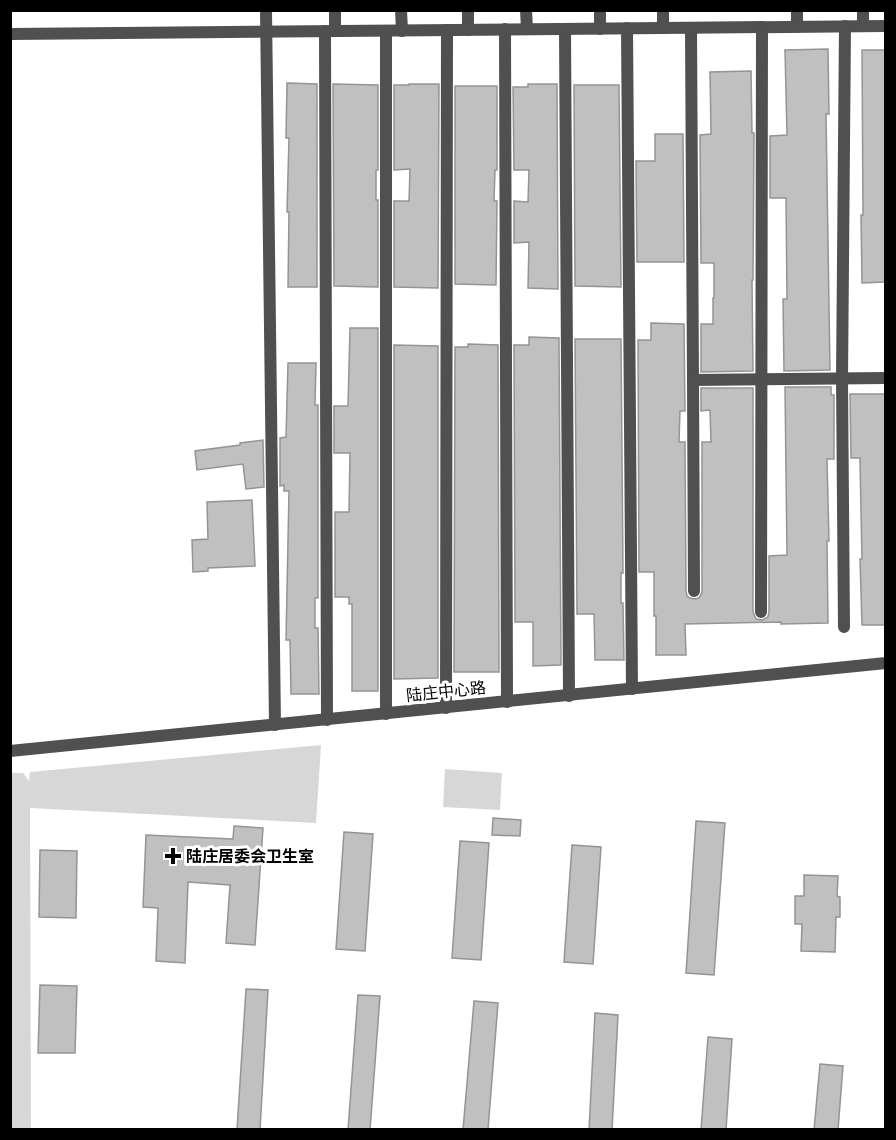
<svg xmlns="http://www.w3.org/2000/svg" width="896" height="1140" font-family="Ubuntu,'Noto Sans SC',sans-serif">
<style>
.green{fill:#d7d7d7}
.building{fill:#c0c0c0;stroke:#949494;stroke-width:1.5}
.lines{fill:none;stroke-linecap:round;stroke-linejoin:round}
.minor{stroke:#505050;stroke-width:12}
.poi-dot{fill:#000;stroke:#fff;stroke-width:2}
.labels{text-anchor:middle;dominant-baseline:central;stroke-width:6;stroke-linejoin:round;paint-order:stroke}
.street-label{font-size:16px;fill:#000;stroke:#fff}
.poi-label{font-size:16px;font-weight:bold;fill:#000;stroke:#fff;text-anchor:start}
</style>
<rect width="100%" height="100%" fill="#fff"/>
<g class="green">
<polygon points="321,745 316,823 30,808 31,1129 11,1129 11,773 23,773 29,781 30,772"/>
<polygon points="445,769 502,773 500,810 443,807"/>
</g>
<g class="building">
<polygon points="828,49 829,114 826,114 830,370 784,371 783,299 787,299 786,198 770,198 770,136 787,135 785,50"/>
<polygon points="862,50 885,50 885,282 862,283 861,215 863,215"/>
<polygon points="751,71 752,133 754,133 753,280 752,280 753,371 701,372 701,324 713,324 713,298 714,298 714,263 701,263 700,135 711,134 710,72"/>
<polygon points="287,83 317,84 317,287 288,287 289,212 287,212 289,138 286,138"/>
<polygon points="333,84 378,85 378,170 376,170 376,200 378,200 378,287 334,286"/>
<polygon points="409,84 439,84 438,288 394,287 394,201 409,201 410,169 394,170 394,85 409,85"/>
<polygon points="528,84 557,84 558,289 528,288 529,242 514,243 514,201 528,202 529,170 514,170 513,87 528,87"/>
<polygon points="574,85 619,85 621,287 575,286"/>
<polygon points="455,86 497,86 497,170 495,170 494,201 497,201 496,285 455,284"/>
<polygon points="655,134 683,134 684,262 637,262 636,161 655,161"/>
<polygon points="651,323 684,324 685,411 680,411 679,442 685,442 686,591 687,596 690,598 695,599 699,598 702,592 702,442 711,442 710,410 701,411 701,388 753,388 753,612 756,619 762,620 768,617 769,612 769,556 787,555 785,387 831,387 831,395 834,395 834,459 827,459 829,541 827,541 828,623 781,624 781,622 685,624 686,655 656,655 656,616 654,616 654,572 639,572 638,340 651,340"/>
<polygon points="350,328 378,328 378,691 352,691 352,604 349,604 349,597 335,597 335,512 349,512 350,453 334,453 334,406 348,406"/>
<polygon points="529,337 559,338 561,665 533,666 533,622 515,622 514,345 529,345"/>
<polygon points="575,339 621,339 623,573 621,573 621,603 623,603 624,660 595,660 594,614 577,614"/>
<polygon points="468,344 498,345 499,672 454,672 455,347 468,347"/>
<polygon points="394,345 438,346 438,678 394,679"/>
<polygon points="288,363 316,363 315,405 318,405 318,598 315,598 315,628 318,628 319,694 291,694 290,640 286,640 289,491 284,491 284,485 280,486 280,438 286,437"/>
<polygon points="850,394 885,394 885,625 862,625 860,559 862,559 860,462 860,458 851,458"/>
<polygon points="263,440 264,487 246,489 243,464 197,470 195,451 240,445 240,443"/>
<polygon points="252,500 255,566 208,568 208,571 193,572 192,540 208,539 207,502"/>
<polygon points="493,818 521,820 520,836 492,835"/>
<polygon points="696,821 725,823 714,975 686,973"/>
<polygon points="234,826 263,828 255,945 226,943 230,885 188,882 185,963 156,961 158,908 143,907 146,835 233,839"/>
<polygon points="344,832 373,834 365,951 336,949"/>
<polygon points="460,841 489,843 481,960 452,958"/>
<polygon points="572,845 601,847 593,964 564,962"/>
<polygon points="40,850 77,851 76,918 39,917"/>
<polygon points="804,875 838,876 837,896 840,897 840,917 836,917 835,952 801,951 802,924 795,924 795,896 804,896"/>
<polygon points="40,985 77,986 75,1053 38,1053"/>
<polygon points="246,989 268,990 260,1130 237,1130"/>
<polygon points="358,995 380,996 370,1130 348,1130"/>
<polygon points="474,1001 498,1003 488,1130 463,1130"/>
<polygon points="595,1013 618,1015 612,1130 589,1130"/>
<polygon points="708,1037 732,1039 726,1130 701,1130"/>
<polygon points="820,1064 843,1066 838,1130 814,1130"/>
</g>
<g class="lines">
<g class="minor">
<polyline points="266,10 275,725"/>
<polyline points="335,10 335,31"/>
<polyline points="401,10 402,31"/>
<polyline points="468,10 468,30"/>
<polyline points="526,10 527,29"/>
<polyline points="600,10 600,29"/>
<polyline points="863,26 863,10"/>
<polyline points="797,27 797,10"/>
<polyline points="627,28 632,689"/>
<polyline points="663,28 663,10"/>
<polyline points="691,28 693,380 886,378"/>
<polyline points="505,29 507,702"/>
<polyline points="565,29 569,696"/>
<polyline points="325,31 327,720"/>
<polyline points="386,31 386,714"/>
<polyline points="10,34 886,26"/>
<polyline points="693,380 694,591"/>
<polyline points="761,612 762,27"/>
<polyline points="844,627 842,379 845,26"/>
<polyline points="446,708 447,30"/>
<polyline points="10,751 886,663"/>
</g>
</g>
<path class="poi-dot" d="M170 847h6v6h6v6h-6v6h-6v-6h-6v-6h6z"/>
<g class="labels">
<g class="street-label">
<text transform="translate(446 691) rotate(-6)">陆庄中心路</text>
</g>
<g class="poi-label">
<text x="186" y="856">陆庄居委会卫生室</text>
</g>
</g>
<rect width="896" height="1140" fill="none" stroke="#000000" stroke-width="24"/>
</svg>
